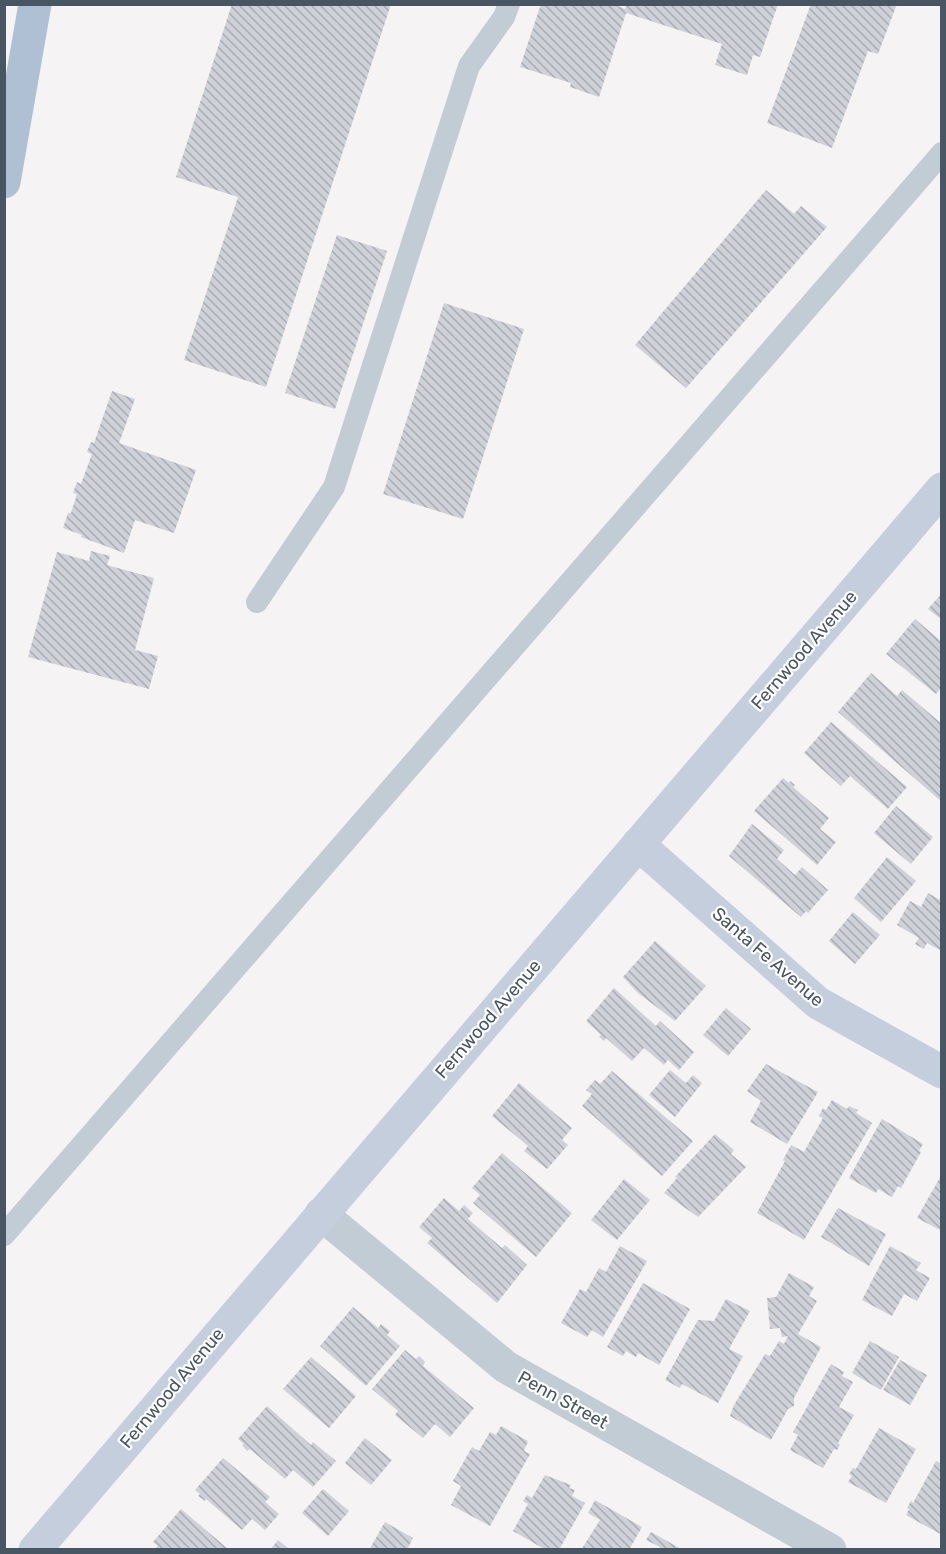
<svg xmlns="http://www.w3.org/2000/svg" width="946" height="1554" font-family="Rubik,sans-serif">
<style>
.building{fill:url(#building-back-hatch)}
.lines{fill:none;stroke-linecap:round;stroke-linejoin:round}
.lane{stroke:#c2ccd5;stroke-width:22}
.street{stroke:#c2ccd5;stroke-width:33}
.secondary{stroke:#c4cedd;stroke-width:33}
.primary{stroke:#b0c0d4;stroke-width:33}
.labels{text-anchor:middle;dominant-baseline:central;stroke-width:4.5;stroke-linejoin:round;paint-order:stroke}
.street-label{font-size:18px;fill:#485563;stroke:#fff}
</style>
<defs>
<pattern id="building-back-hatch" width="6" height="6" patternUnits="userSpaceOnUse" patternTransform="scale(1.5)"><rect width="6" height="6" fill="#ced1d8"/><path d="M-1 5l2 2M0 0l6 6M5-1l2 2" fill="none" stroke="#a9acb3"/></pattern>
</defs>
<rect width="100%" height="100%" fill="#f5f3f3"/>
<g class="building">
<polygon points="232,4 391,4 266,387 184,360 238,197 176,177"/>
<polygon points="541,4 613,4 625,9 627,4 778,4 760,57 753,55 747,75 715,65 722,44 626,13 599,97 570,87 571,83 520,67"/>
<polygon points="811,4 897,4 878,54 868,51 832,148 767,123"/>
<polygon points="766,190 794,214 801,206 827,227 686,388 635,345"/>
<polygon points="337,235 387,251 335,409 285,393"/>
<polygon points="444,303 524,329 463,519 383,494"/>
<polygon points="112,391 135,399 119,443 196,470 174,533 135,520 124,553 81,537 82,535 63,528 68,513 71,513 77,494 73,493 77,482 81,484 92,454 87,452 91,442 94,443"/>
<polygon points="91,551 110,556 107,565 154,578 135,650 158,656 149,689 28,657 57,552 89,561"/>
<polygon points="942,593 942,620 928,609"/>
<polygon points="915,619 942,642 942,687 936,694 886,654"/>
<polygon points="871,673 897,696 902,690 942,724 942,802 838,712"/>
<polygon points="831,722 907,787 888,809 850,776 841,786 804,753"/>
<polygon points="783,778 789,783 790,781 795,785 793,787 829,818 820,829 836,842 817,865 754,811"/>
<polygon points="896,806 933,837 911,864 874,833"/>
<polygon points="752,824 784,850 777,859 795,875 802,867 828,890 808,913 806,911 801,917 729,856"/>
<polygon points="887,857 916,881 881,922 854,898"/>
<polygon points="928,893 942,901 940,950 927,943 924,949 915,944 919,938 897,925 910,901 921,907"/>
<polygon points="853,912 880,935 855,964 829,941"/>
<polygon points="655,941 706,986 675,1021 638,993 623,977"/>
<polygon points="614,988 656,1026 660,1021 694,1052 679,1070 668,1060 664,1065 644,1048 632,1061 606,1038 604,1041 599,1037 601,1035 586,1021"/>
<polygon points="726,1008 751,1029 728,1056 703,1035"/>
<polygon points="766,1064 818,1092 787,1144 750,1122 761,1101 747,1091"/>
<polygon points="670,1070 686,1083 693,1075 702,1083 675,1117 649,1095"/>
<polygon points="612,1071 693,1141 662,1176 582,1106 592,1094 586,1090 595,1080 600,1084"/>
<polygon points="519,1083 572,1128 562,1140 568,1145 547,1169 524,1151 528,1146 492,1116"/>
<polygon points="832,1100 847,1109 849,1106 858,1110 856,1113 872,1123 804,1240 757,1213 785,1161 783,1160 791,1145 804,1152 823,1118 819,1116 823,1108 826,1110"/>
<polygon points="882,1119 923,1144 919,1151 921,1152 901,1188 898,1186 892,1197 878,1189 876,1193 849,1178"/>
<polygon points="715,1134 734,1150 731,1154 746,1167 698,1217 664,1193 677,1178 675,1177"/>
<polygon points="502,1153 572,1213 536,1257 473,1203 480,1195 472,1188"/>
<polygon points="942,1174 942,1231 917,1218"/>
<polygon points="624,1179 650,1200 617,1240 591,1220"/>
<polygon points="444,1198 459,1211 464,1205 473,1213 468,1219 502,1248 505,1245 527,1265 497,1303 427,1243 432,1238 419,1227"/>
<polygon points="838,1208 886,1234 869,1266 821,1237"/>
<polygon points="620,1246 647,1261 603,1337 592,1330 587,1337 561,1323 580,1289 586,1292 599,1268 606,1272"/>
<polygon points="890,1246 921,1263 916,1270 930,1278 917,1301 904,1294 892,1316 862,1300"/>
<polygon points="789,1273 814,1287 809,1296 817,1301 798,1334 821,1347 794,1398 794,1406 788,1409 771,1440 730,1416 734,1405 765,1354 770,1356 779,1341 784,1344 788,1336 782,1337 780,1328 770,1329 767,1298 776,1297"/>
<polygon points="643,1283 690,1309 659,1365 638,1353 636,1357 626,1351 623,1356 607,1347"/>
<polygon points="726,1299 750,1311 729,1349 743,1356 718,1403 682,1384 680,1388 665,1380 698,1320 714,1321"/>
<polygon points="353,1307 378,1328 381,1324 390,1331 387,1335 400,1346 366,1386 320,1346"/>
<polygon points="870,1341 899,1357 881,1390 852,1373"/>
<polygon points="405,1350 416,1359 419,1356 425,1362 423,1366 474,1408 450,1437 435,1424 423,1438 395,1415 398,1411 372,1389"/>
<polygon points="311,1357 356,1396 329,1428 283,1389"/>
<polygon points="900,1360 927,1375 910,1405 883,1390"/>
<polygon points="831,1364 844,1372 842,1376 853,1382 839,1407 854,1415 838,1443 840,1445 837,1450 834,1449 823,1468 790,1450 798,1435 793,1432"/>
<polygon points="267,1406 311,1445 313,1442 336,1461 313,1487 293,1470 285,1479 250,1449 247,1451 242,1445 244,1444 238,1439"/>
<polygon points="501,1426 528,1441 524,1451 530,1454 490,1526 451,1505 461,1486 453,1481 472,1447 479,1451 490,1432 496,1435"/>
<polygon points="879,1428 916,1449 886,1503 848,1482 852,1476 849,1474 853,1468 856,1469"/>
<polygon points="365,1438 392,1460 371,1485 345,1463"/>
<polygon points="223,1458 270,1497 265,1502 279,1514 265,1530 252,1519 242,1530 206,1499 205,1501 198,1496 200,1494 195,1490"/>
<polygon points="936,1461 942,1464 942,1535 906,1515 909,1509 907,1508 911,1501 913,1503"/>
<polygon points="545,1475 571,1485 569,1488 575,1490 572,1496 585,1503 559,1550 546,1550 513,1531 528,1504 523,1501 527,1495 532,1498"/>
<polygon points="323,1489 349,1511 328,1536 302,1513"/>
<polygon points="595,1500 642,1527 629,1550 581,1550 600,1520 588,1513"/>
<polygon points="181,1509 227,1548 226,1550 159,1550 156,1547 158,1546 153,1542"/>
<polygon points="385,1522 413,1538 407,1550 369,1550"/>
<polygon points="651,1532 683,1550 658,1550 660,1547 646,1540"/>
<polygon points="278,1540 290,1550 270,1550"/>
</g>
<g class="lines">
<g class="lane">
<polyline points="257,602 334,487 469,66 504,17 509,4"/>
<polyline points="4,1235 942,153"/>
</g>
<polyline class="street" points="321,1214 506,1367 830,1550"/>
<g class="secondary">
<polyline points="638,844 818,1003 942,1072"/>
<polyline points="35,1550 942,489"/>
</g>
<polyline class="primary" points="4,182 35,4"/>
</g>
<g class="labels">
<g class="street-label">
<text transform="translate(804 650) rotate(-49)">Fernwood Avenue</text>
<text transform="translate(768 957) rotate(41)">Santa Fe Avenue</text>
<text transform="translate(488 1019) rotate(-49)">Fernwood Avenue</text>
<text transform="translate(172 1388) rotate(-50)">Fernwood Avenue</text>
<text transform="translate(563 1400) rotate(29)">Penn Street</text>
</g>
</g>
<rect width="946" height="1554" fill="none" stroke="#485563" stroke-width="12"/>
</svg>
